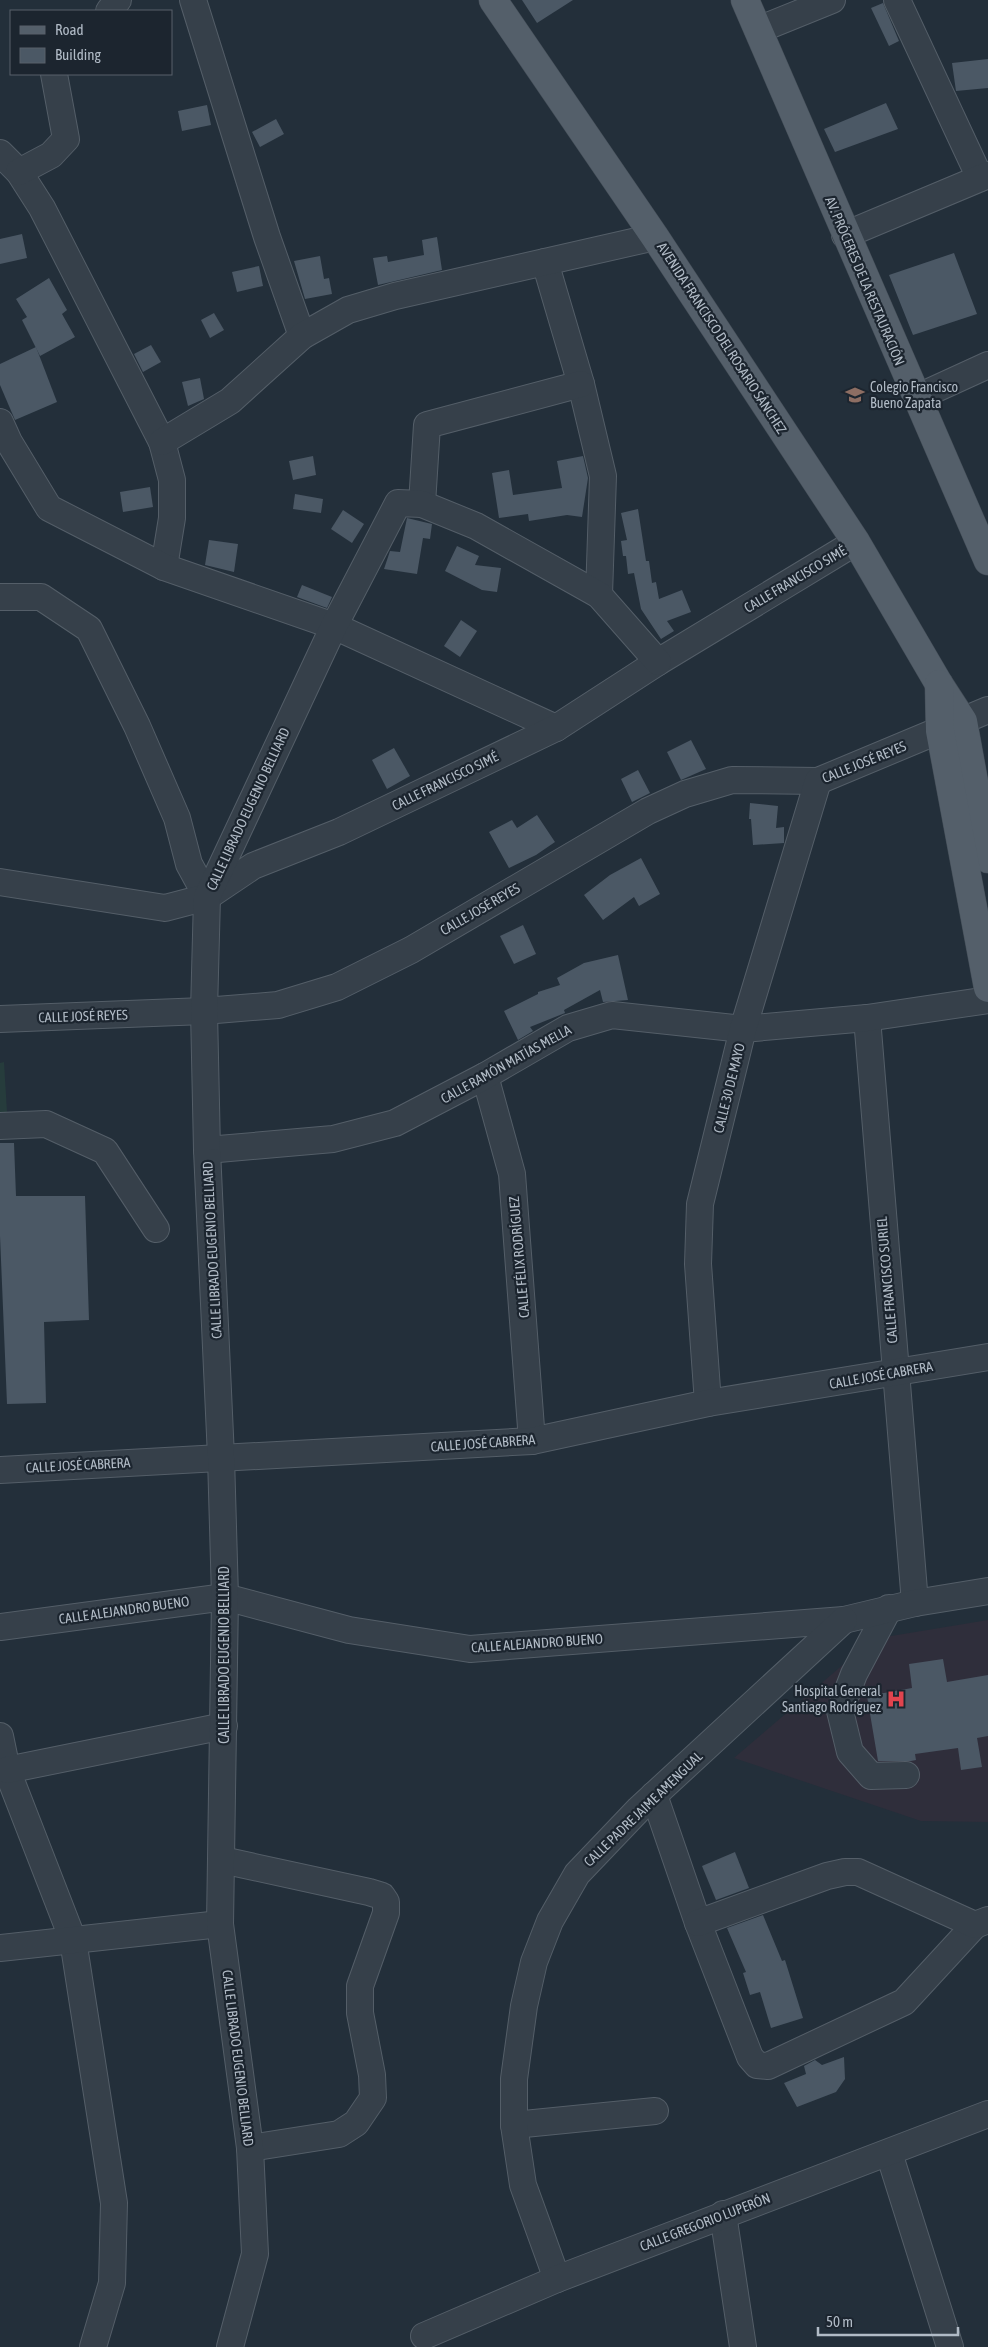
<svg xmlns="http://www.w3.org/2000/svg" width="988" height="2347" font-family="'Asap Condensed',sans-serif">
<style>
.medical{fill:#2f2e3b}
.green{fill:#263c3c}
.building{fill:#4b5865}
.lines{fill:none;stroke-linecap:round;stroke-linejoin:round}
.minor-casing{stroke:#545e68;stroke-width:28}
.major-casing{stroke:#424c56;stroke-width:29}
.minor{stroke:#36404a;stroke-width:26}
.major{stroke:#545f6a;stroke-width:28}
.labels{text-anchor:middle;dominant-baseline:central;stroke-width:4.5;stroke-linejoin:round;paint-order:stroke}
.street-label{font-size:14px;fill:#b1bbc6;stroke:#1c252f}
.poi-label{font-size:14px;fill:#b1bbc6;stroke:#1c252f;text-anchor:start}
</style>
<rect width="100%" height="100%" fill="#232f3a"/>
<polygon class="medical" points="988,1620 988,1822 921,1821 734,1758 873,1639"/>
<polygon class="green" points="4,1062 7,1112 0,1112 0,1063"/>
<g class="building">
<polygon points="522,0 573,0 537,23"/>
<polygon points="883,3 899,41 889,46 871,8"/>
<polygon points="988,59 988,88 956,91 952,63"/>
<polygon points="886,103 898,129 835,152 824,129"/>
<polygon points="207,105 211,125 182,131 178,111"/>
<polygon points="276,119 284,134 260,147 252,132"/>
<polygon points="22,234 27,258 0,264 0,239"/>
<polygon points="437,237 442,270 378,285 373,258 387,256 388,262 424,255 422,240"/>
<polygon points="954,253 977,314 913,335 889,275"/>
<polygon points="320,256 324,279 329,278 332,294 305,299 294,261"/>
<polygon points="259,266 263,286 237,292 232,272"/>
<polygon points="49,278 67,310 62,314 75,337 40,356 22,320 27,317 16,299"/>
<polygon points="214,313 224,330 210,338 201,320"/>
<polygon points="151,345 161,362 143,372 134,354"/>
<polygon points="36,347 57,402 15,420 0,385 0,364"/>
<polygon points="200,378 204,399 188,406 182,382"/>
<polygon points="313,456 316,475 293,480 289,461"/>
<polygon points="583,456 588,478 582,517 567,515 529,521 528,514 499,518 492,473 509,470 513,495 562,488 557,461"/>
<polygon points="150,487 153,507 123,512 120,492"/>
<polygon points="295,494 323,499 321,513 293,509"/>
<polygon points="638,509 646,561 649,561 652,583 656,582 659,599 682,590 691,612 667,621 674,631 661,639 641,609 634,573 628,574 626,556 623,556 621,541 627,540 621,513"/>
<polygon points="343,510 364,524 352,543 331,529"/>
<polygon points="407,518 432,524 430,539 423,538 417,574 384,569 390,551 400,552"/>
<polygon points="209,540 238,544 234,572 205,565"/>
<polygon points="457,546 479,556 475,565 501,568 497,592 482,590 445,571"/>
<polygon points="302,585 332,597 327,608 297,597"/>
<polygon points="461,620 477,631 460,657 444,646"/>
<polygon points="691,740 706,769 681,780 667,752"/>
<polygon points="394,748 410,776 387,789 372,760"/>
<polygon points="638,770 650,793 632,802 621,779"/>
<polygon points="750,803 778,806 776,828 784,827 784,843 753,845 751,819 749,819"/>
<polygon points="537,815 555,842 536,855 509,868 489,832 512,820 517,828"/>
<polygon points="641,858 660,894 639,906 634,897 603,920 584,895 610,875"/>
<polygon points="523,925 536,954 514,964 500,936"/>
<polygon points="618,955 628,1000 603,1002 600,990 564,1010 565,1013 530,1027 533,1031 518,1040 504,1011 538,994 538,992 560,985 557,978 584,963"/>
<polygon points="0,1143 14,1143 16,1196 85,1196 89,1320 44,1322 46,1403 7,1404 0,1236"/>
<polygon points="943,1659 947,1682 988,1675 988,1736 977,1738 982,1767 961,1770 958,1748 915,1754 916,1760 911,1761 878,1761 867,1696 912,1688 909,1664"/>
<polygon points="735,1852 749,1888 716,1900 702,1866"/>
<polygon points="763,1915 782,1961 785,1960 803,2018 771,2028 760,1992 750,1995 743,1973 746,1972 727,1928"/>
<polygon points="844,2057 845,2079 836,2092 797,2107 784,2083 806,2074 804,2066 815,2060 822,2065"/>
</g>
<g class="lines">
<g class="minor-casing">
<g id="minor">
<polyline points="193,0 267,237 302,336"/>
<polyline points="897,0 980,178"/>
<polyline points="109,11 118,0"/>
<polyline points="758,30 832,0"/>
<polyline points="0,153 19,172 42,208 162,442 172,480 172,518 164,567"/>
<polyline points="19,172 51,155 66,139 54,74"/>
<polyline points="845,235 988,175"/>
<polyline points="545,262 581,384 603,476 599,595"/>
<polyline points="916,398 988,365"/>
<polyline points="0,422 9,442 49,508 164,567 334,626 556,728"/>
<polyline points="162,442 230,401 302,336 348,310 395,296 655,237"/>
<polyline points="422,504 427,425 581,384"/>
<polyline points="0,597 41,597 89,629 137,726 177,818 189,864 207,897"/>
<polyline points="0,882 165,908 207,897 253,866 339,832 556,728 658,662 856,542"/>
<polyline points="867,1018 915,1603"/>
<polyline points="0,1019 204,1011 278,1005 337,987 411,950 648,811 685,794 732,780 818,781 988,710"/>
<polyline points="485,1076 512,1174 532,1441"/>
<polyline points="0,1126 46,1124 105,1151 156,1229"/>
<polyline points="207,1150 333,1139 395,1123 485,1076 568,1028 612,1015 743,1029 867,1018 988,1000"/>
<polyline points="708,1403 698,1264 700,1204 743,1029 818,781"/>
<polyline points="0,1470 532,1441 708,1403 988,1357"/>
<polyline points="889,1608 854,1674 840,1711 850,1752 871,1776 906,1775"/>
<polyline points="0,1627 225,1597 349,1630 470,1649 844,1620 915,1603 988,1591"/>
<polyline points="0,1736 7,1770 73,1940 114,2203 112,2283 93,2347"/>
<polyline points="7,1770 224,1726"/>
<polyline points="654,1795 698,1923 750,2057 757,2065 768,2066 904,2002 975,1925"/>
<polyline points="222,1860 369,1892 382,1896 386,1902 386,1913 360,1986 360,2013 372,2075 373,2098 356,2123 339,2134 250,2148"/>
<polyline points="698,1923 827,1876 845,1872 858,1872 975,1925 988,1920"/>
<polyline points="0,1948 220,1924"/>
<polyline points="514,2125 655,2111"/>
<polyline points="889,2153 950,2347"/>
<polyline points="723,2214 743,2347"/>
<polyline points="557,2279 523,2185 514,2125 514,2079 524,2006 534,1962 550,1921 577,1874 639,1809 844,1620"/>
<polyline points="424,2336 557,2279 988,2114"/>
<polyline points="230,2347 255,2254 250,2148 220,1924 225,1597 221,1457 207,1150 204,1011 207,897 334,626 398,503 422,504 476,526 599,595 658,662"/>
</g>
</g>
<g class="major-casing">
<g id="major">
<polyline points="493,0 655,237 856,542 939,684 963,721 988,859"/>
<polyline points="745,0 988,561"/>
<polyline points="939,684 940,731 988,988"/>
</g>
</g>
<use href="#minor" class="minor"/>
<use href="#major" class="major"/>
</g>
<defs>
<g id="school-bare" transform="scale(1.5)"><path d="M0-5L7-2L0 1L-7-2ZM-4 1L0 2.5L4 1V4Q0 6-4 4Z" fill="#8d6e63" stroke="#1c252f" stroke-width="2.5" paint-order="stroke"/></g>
<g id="hospital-bare" transform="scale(1.5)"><path d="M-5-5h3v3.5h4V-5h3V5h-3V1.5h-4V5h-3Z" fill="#e0444e" stroke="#1c252f" stroke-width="2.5" paint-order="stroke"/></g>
</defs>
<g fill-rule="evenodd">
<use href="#school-bare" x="855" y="395"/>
<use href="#hospital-bare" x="896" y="1699"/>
</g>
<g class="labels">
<g class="street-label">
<text transform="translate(865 281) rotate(67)">AV. PRÓCERES DE LA RESTAURACIÓN</text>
<text transform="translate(722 338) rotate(57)">AVENIDA FRANCISCO DEL ROSARIO SÁNCHEZ</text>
<text transform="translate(795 579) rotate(-31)">CALLE FRANCISCO SIMÉ</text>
<text transform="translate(864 762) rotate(-22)">CALLE JOSÉ REYES</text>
<text transform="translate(445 781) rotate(-26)">CALLE FRANCISCO SIMÉ</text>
<text transform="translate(248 809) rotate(-65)">CALLE LIBRADO EUGENIO BELLIARD</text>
<text transform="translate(480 909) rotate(-30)">CALLE JOSÉ REYES</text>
<text transform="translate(83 1016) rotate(-2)">CALLE JOSÉ REYES</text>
<text transform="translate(506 1064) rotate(-29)">CALLE RAMÓN MATÍAS MELLA</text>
<text transform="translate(729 1088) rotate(-76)">CALLE 30 DE MAYO</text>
<text transform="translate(212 1250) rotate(-93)">CALLE LIBRADO EUGENIO BELLIARD</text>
<text transform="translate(519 1257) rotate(-95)">CALLE FÉLIX RODRÍGUEZ</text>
<text transform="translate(887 1280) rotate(-95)">CALLE FRANCISCO SURIEL</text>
<text transform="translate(881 1375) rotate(-10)">CALLE JOSÉ CABRERA</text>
<text transform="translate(483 1443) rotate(-4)">CALLE JOSÉ CABRERA</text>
<text transform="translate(78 1465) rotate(-3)">CALLE JOSÉ CABRERA</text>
<text transform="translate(124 1610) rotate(-8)">CALLE ALEJANDRO BUENO</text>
<text transform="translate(537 1643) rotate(-4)">CALLE ALEJANDRO BUENO</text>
<text transform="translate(224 1655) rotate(-90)">CALLE LIBRADO EUGENIO BELLIARD</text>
<text transform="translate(643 1809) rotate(-44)">CALLE PADRE JAIME AMENGUAL</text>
<text transform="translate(238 2058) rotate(83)">CALLE LIBRADO EUGENIO BELLIARD</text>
<text transform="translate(705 2222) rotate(-21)">CALLE GREGORIO LUPERÓN</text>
</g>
<g class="poi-label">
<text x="870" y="387">Colegio Francisco<tspan x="870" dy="16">Bueno Zapata</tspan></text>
<text x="881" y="1691" text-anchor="end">Hospital General<tspan x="881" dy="16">Santiago Rodríguez</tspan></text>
</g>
</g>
<rect x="10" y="10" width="162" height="65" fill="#1c252f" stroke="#58616b"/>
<rect x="20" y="26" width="25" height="8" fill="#545f6a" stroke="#58616b"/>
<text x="55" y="35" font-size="15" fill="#b1bbc6">Road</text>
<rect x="20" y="48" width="25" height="15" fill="#4b5865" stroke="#58616b"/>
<text x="55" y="60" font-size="15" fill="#b1bbc6">Building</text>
<path d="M818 2327v8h140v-8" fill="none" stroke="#b1bbc6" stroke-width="2.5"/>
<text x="826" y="2327" font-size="15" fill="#b1bbc6" stroke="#1c252f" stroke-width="4" paint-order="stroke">50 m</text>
</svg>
